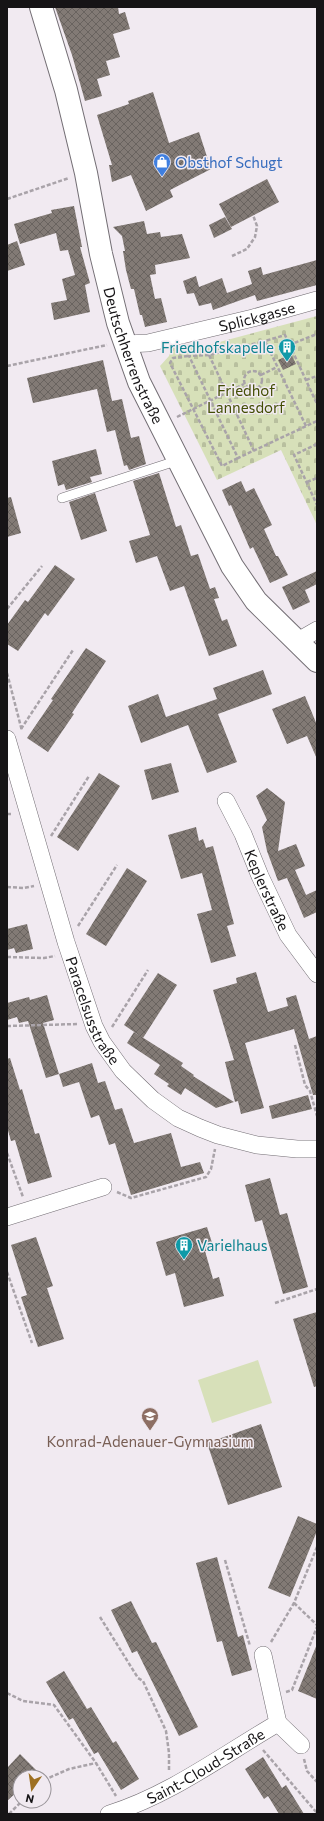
<svg xmlns="http://www.w3.org/2000/svg" width="324" height="1821" font-family="Commissioner,sans-serif">
<style>
.cemetery{fill:url(#cemetery-stones)}
.park{fill:#d7e0b9}
.building{fill:url(#building-cross-hatch)}
.lines{fill:none;stroke-linecap:round;stroke-linejoin:round}
.service-casing{stroke:#736e74;stroke-width:10}
.minor-casing{stroke:#736e74;stroke-width:18}
.tertiary-casing{stroke:#736e74;stroke-width:24}
.path{stroke:#a9a3a9;stroke-width:2.5;stroke-dasharray:4 2;stroke-linecap:butt}
.service{stroke:#fff;stroke-width:9}
.minor{stroke:#fff;stroke-width:17}
.tertiary{stroke:#fff;stroke-width:22}
.labels{text-anchor:middle;dominant-baseline:central;stroke-width:3;stroke-linejoin:round;paint-order:stroke}
.shop-label{font-size:15px;fill:#366cbe;stroke:#f1eaf1;text-anchor:start}
.street-label{font-size:15px;fill:#161416;stroke:#f1eaf1}
.culture-label{font-size:15px;fill:#0d838f;stroke:#f1eaf1;text-anchor:end}
.park-label{font-size:15px;fill:#434e05;stroke:#f1eaf1}
.education-label{font-size:15px;fill:#785e54;stroke:#f1eaf1}
</style>
<defs>
<pattern id="cemetery-stones" width="16" height="16" patternUnits="userSpaceOnUse"><rect width="16" height="16" fill="#d7e0b9"/><path d="M2 7V4a2 2 0 0 1 4 0v3zM10 15v-3a2 2 0 0 1 4 0v3z" fill="#b8bf9e"/></pattern>
<pattern id="building-cross-hatch" width="8" height="8" patternUnits="userSpaceOnUse"><rect width="8" height="8" fill="#827a75"/><path d="M0 0l8 8M0 8l8-8" fill="none" stroke="#69635f"/></pattern>
</defs>
<rect width="100%" height="100%" fill="#f1eaf1"/>
<polygon class="cemetery" points="317,316 317,525 281,450 217,480 160,366 169,356 171,347 192,344 197,348"/>
<polygon class="park" points="258,1360 272,1403 212,1423 198,1380"/>
<g class="building">
<polygon points="55,7 118,7 119,14 125,12 130,29 113,34 120,57 106,61 110,75 97,79 102,96 85,101 72,55"/>
<polygon points="153,92 169,143 199,132 211,169 170,190 173,197 146,211 131,175 112,182 109,165 112,165 97,115 129,104 128,101"/>
<polygon points="267,179 279,202 231,227 219,204"/>
<polygon points="74,206 82,247 80,247 90,283 85,285 90,312 54,320 51,303 67,300 62,279 75,275 68,250 60,251 56,233 20,244 14,224 52,213 51,210"/>
<polygon points="225,217 232,229 214,238 209,225"/>
<polygon points="144,221 147,234 160,232 161,237 182,234 190,258 155,265 156,274 150,275 155,299 161,298 167,322 145,327 142,315 140,315 134,289 131,289 126,270 123,251 125,251 122,236 113,227"/>
<polygon points="17,241 25,265 7,271 7,245"/>
<polygon points="317,260 317,285 257,301 255,295 213,310 211,303 199,306 194,293 187,294 183,281 196,276 199,287 222,278 227,293 252,284 248,271 261,267 263,275"/>
<polygon points="291,354 296,364 283,370 278,360"/>
<polygon points="103,360 112,401 122,399 131,438 139,436 146,464 129,470 127,465 124,466 115,430 107,432 97,389 33,403 27,378"/>
<polygon points="96,449 102,474 90,477 92,482 66,490 64,484 58,486 52,461"/>
<polygon points="159,473 176,527 181,525 191,556 198,554 210,589 215,587 219,598 214,599 222,621 227,619 237,646 209,656 184,586 170,591 157,556 136,563 129,541 150,535 133,481"/>
<polygon points="241,481 246,492 254,488 272,525 264,529 276,556 278,556 288,575 270,583 253,547 250,549 231,505 229,506 222,490"/>
<polygon points="95,493 107,531 81,540 69,502"/>
<polygon points="11,497 21,533 7,537 7,498"/>
<polygon points="55,565 75,579 48,616 45,613 18,651 7,644 7,625 25,600 28,602"/>
<polygon points="317,571 317,584 305,590 310,602 293,610 282,587"/>
<polygon points="86,648 106,661 72,713 74,714 48,752 27,738 53,700 51,699"/>
<polygon points="263,670 272,694 218,714 237,762 207,773 188,725 141,743 128,706 158,694 166,717 217,699 213,688"/>
<polygon points="305,696 317,725 317,759 307,736 287,744 272,709"/>
<polygon points="171,763 179,792 152,800 144,770"/>
<polygon points="99,773 120,786 78,851 57,837"/>
<polygon points="267,788 285,802 278,851 296,844 305,866 295,870 306,895 317,890 317,912 304,918 287,878 278,881 267,851 262,827 267,820 256,796"/>
<polygon points="196,827 199,841 203,839 206,848 213,846 234,924 227,926 236,956 211,963 197,914 212,910 202,873 181,879 168,835"/>
<polygon points="127,868 147,881 106,946 86,934"/>
<polygon points="27,924 33,949 16,953 14,948 7,950 7,929"/>
<polygon points="256,972 268,1012 288,1006 286,998 296,995 309,1039 317,1036 317,1095 313,1095 294,1029 245,1043 264,1108 241,1114 238,1101 235,1102 225,1062 234,1060 213,990 237,983 236,978"/>
<polygon points="158,973 177,985 143,1038 124,1025"/>
<polygon points="47,995 54,1020 43,1023 59,1074 46,1078 28,1021 19,1023 17,1017 7,1020 7,1003 29,997 30,1000"/>
<polygon points="134,1032 183,1063 181,1066 194,1075 193,1076 234,1102 216,1108 185,1088 181,1095 167,1086 169,1084 154,1074 160,1065 127,1043"/>
<polygon points="10,1058 20,1090 22,1089 35,1134 39,1133 52,1177 28,1184 15,1140 11,1141 7,1127 7,1059"/>
<polygon points="92,1063 98,1083 105,1081 115,1110 122,1108 134,1143 171,1133 181,1167 200,1162 204,1173 131,1195 115,1143 109,1145 99,1115 91,1118 79,1082 63,1087 59,1074"/>
<polygon points="308,1095 312,1109 272,1119 269,1106"/>
<polygon points="270,1178 280,1215 287,1213 308,1287 283,1294 262,1220 255,1222 245,1185"/>
<polygon points="207,1227 214,1249 205,1251 213,1279 219,1277 224,1296 184,1307 175,1273 166,1276 156,1242"/>
<polygon points="36,1237 53,1286 47,1288 64,1339 38,1347 21,1297 27,1295 11,1245"/>
<polygon points="317,1312 317,1386 314,1387 293,1319"/>
<polygon points="261,1424 282,1487 228,1505 207,1443"/>
<polygon points="298,1516 317,1524 317,1531 290,1597 268,1588"/>
<polygon points="217,1557 238,1637 243,1635 252,1670 232,1676 222,1641 217,1642 196,1563"/>
<polygon points="131,1601 152,1643 156,1642 198,1727 179,1736 137,1651 132,1653 111,1610"/>
<polygon points="317,1644 317,1699 298,1691"/>
<polygon points="64,1671 87,1709 91,1707 113,1743 116,1741 139,1779 121,1790 98,1752 94,1754 73,1718 69,1720 46,1682"/>
<polygon points="20,1754 43,1777 20,1777 20,1789 7,1801 7,1768"/>
<polygon points="263,1757 282,1788 286,1785 304,1814 279,1814 268,1796 264,1799 245,1769"/>
</g>
<g class="lines">
<g class="service-casing">
<polyline id="service" points="62,498 179,460"/>
</g>
<g class="minor-casing">
<g id="minor">
<path id="s1" d="M126 344 148 343 253 318 317 300"/>
<polyline points="298,641 317,630"/>
<path id="s2" d="M7 739 66 942 94 1026 102 1042 123 1071 153 1100 178 1118 200 1128 218 1135 257 1145 297 1149H317"/>
<path id="s3" d="M226 801 243 834 260 876 288 935 317 974"/>
<polyline points="7,1217 103,1187"/>
<polyline points="278,1723 301,1745"/>
<path id="s4" d="M109 1814C170 1795 223 1755 278 1723L263 1655"/>
</g>
</g>
<g class="tertiary-casing">
<g id="tertiary">
<path id="s5" d="M41 7 66 90 86 173 101 254 118 323 139 382 232 566 256 601 317 661"/>
</g>
</g>
<g class="path">
<polyline points="7,199 69,178"/>
<polyline points="232,256 247,249 255,237 257,226 253,215"/>
<polyline points="289,345 317,334"/>
<polyline points="209,355 189,356 238,458 317,421"/>
<polyline points="188,356 173,358 170,363 222,466 238,458"/>
<polyline points="7,366 107,345"/>
<circle cx="253" cy="380" r="9"/>
<polyline points="261,375 277,367"/>
<polyline points="306,380 317,376"/>
<polyline points="177,417 244,384"/>
<polyline points="306,426 265,341 285,335 317,404"/>
<polyline points="317,444 294,455 317,505"/>
<polyline points="254,451 209,355 265,341"/>
<polyline points="307,482 317,478"/>
<polyline points="7,609 42,566"/>
<polyline points="7,673 22,731"/>
<polyline points="21,729 73,650"/>
<polyline points="7,814 13,814"/>
<polyline points="51,836 89,776"/>
<polyline points="7,887 24,888 34,886"/>
<polyline points="78,926 117,865"/>
<polyline points="7,957 44,958 55,956"/>
<polyline points="7,1026 78,1024"/>
<polyline points="112,1027 148,970"/>
<polyline points="295,1045 305,1085 310,1091 317,1116"/>
<polyline points="7,1153 23,1197"/>
<polyline points="117,1192 131,1198 206,1177 211,1169 215,1149"/>
<polyline points="7,1272 32,1343"/>
<polyline points="275,1303 317,1289"/>
<polyline points="225,1560 250,1646"/>
<polyline points="294,1603 317,1625"/>
<polyline points="100,1617 138,1678 143,1681 166,1731 169,1753 169,1770"/>
<polyline points="271,1642 294,1603 317,1547"/>
<polyline points="286,1692 292,1690 317,1627"/>
<polyline points="7,1693 23,1701 54,1705 96,1763 116,1796"/>
<polyline points="263,1750 317,1813"/>
<polyline points="304,1759 307,1771 317,1782"/>
<polyline points="44,1780 69,1769 96,1763"/>
<polyline points="9,1814 22,1801"/>
</g>
<use href="#service" class="service"/>
<use href="#minor" class="minor"/>
<use href="#tertiary" class="tertiary"/>
</g>
<defs>
<g id="shop-pin" transform="scale(0.9)"><path d="M0 17L-7.5 6A9.5 9.5 0 1 1 7.5 6Z" fill="#3f7fe0" stroke="#f1eaf1"/><path d="M-5-2.5h2.3a2.7 3.5 0 0 1 5.4 0H5L5.5 6h-11ZM-1.5-2.5h3a1.5 2.3 0 0 0-3 0Z" fill="#fff"/></g>
<g id="building-pin" transform="scale(0.9)"><path d="M0 17L-7.5 6A9.5 9.5 0 1 1 7.5 6Z" fill="#0f9aa8" stroke="#f1eaf1"/><path d="M-4-6H4V6H1V3H-1V6H-4ZM-2.5-4.3h1.7v1.8h-1.7ZM.8-4.3h1.7v1.8H.8ZM-2.5-1h1.7V.8h-1.7ZM.8-1h1.7V.8H.8Z" fill="#fff"/></g>
<g id="school-pin" transform="scale(0.9)"><path d="M0 17L-7.5 6A9.5 9.5 0 1 1 7.5 6Z" fill="#8d6e63" stroke="#f1eaf1"/><path d="M0-5L7-2L0 1L-7-2ZM-4 1L0 2.5L4 1V4Q0 6-4 4Z" fill="#fff"/></g>
</defs>
<g fill-rule="evenodd">
<use href="#shop-pin" x="162" y="162"/>
<use href="#building-pin" x="287" y="347"/>
<use href="#building-pin" x="184" y="1245"/>
<use href="#school-pin" x="150" y="1416"/>
</g>
<g class="labels">
<g class="shop-label">
<text x="175" y="162">Obsthof Schugt</text>
</g>
<g class="street-label">
<text stroke="none"><textPath href="#s1" startOffset="134">Splickgasse</textPath></text>
<text stroke="none"><textPath href="#s5" startOffset="361">Deutschherrenstraße</textPath></text>
<text stroke="none"><textPath href="#s3" startOffset="98">Keplerstraße</textPath></text>
<text stroke="none"><textPath href="#s2" startOffset="285">Paracelsusstraße</textPath></text>
<text stroke="none"><textPath href="#s4" startOffset="108">Saint-Cloud-Straße</textPath></text>
</g>
<g class="culture-label">
<text x="274" y="347">Friedhofskapelle</text>
<text x="197" y="1245" text-anchor="start">Varielhaus</text>
</g>
<g class="park-label">
<text x="246" y="390">Friedhof<tspan x="246" dy="17">Lannesdorf</tspan></text>
</g>
<g class="education-label">
<text x="150" y="1441">Konrad-Adenauer-Gymnasium</text>
</g>
</g>
<rect width="324" height="1821" fill="none" stroke="#161416" stroke-width="16"/>
<g transform="translate(32 1789) rotate(193)"><circle r="19" fill="#f1eaf1" stroke="#999499"/>
<path d="M0-3L7 15L0 10L-7 15Z" fill="#9e7022"/>
<text y="-6" font-size="11" font-weight="bold" text-anchor="middle" fill="#161416">N</text>
</g>
</svg>
